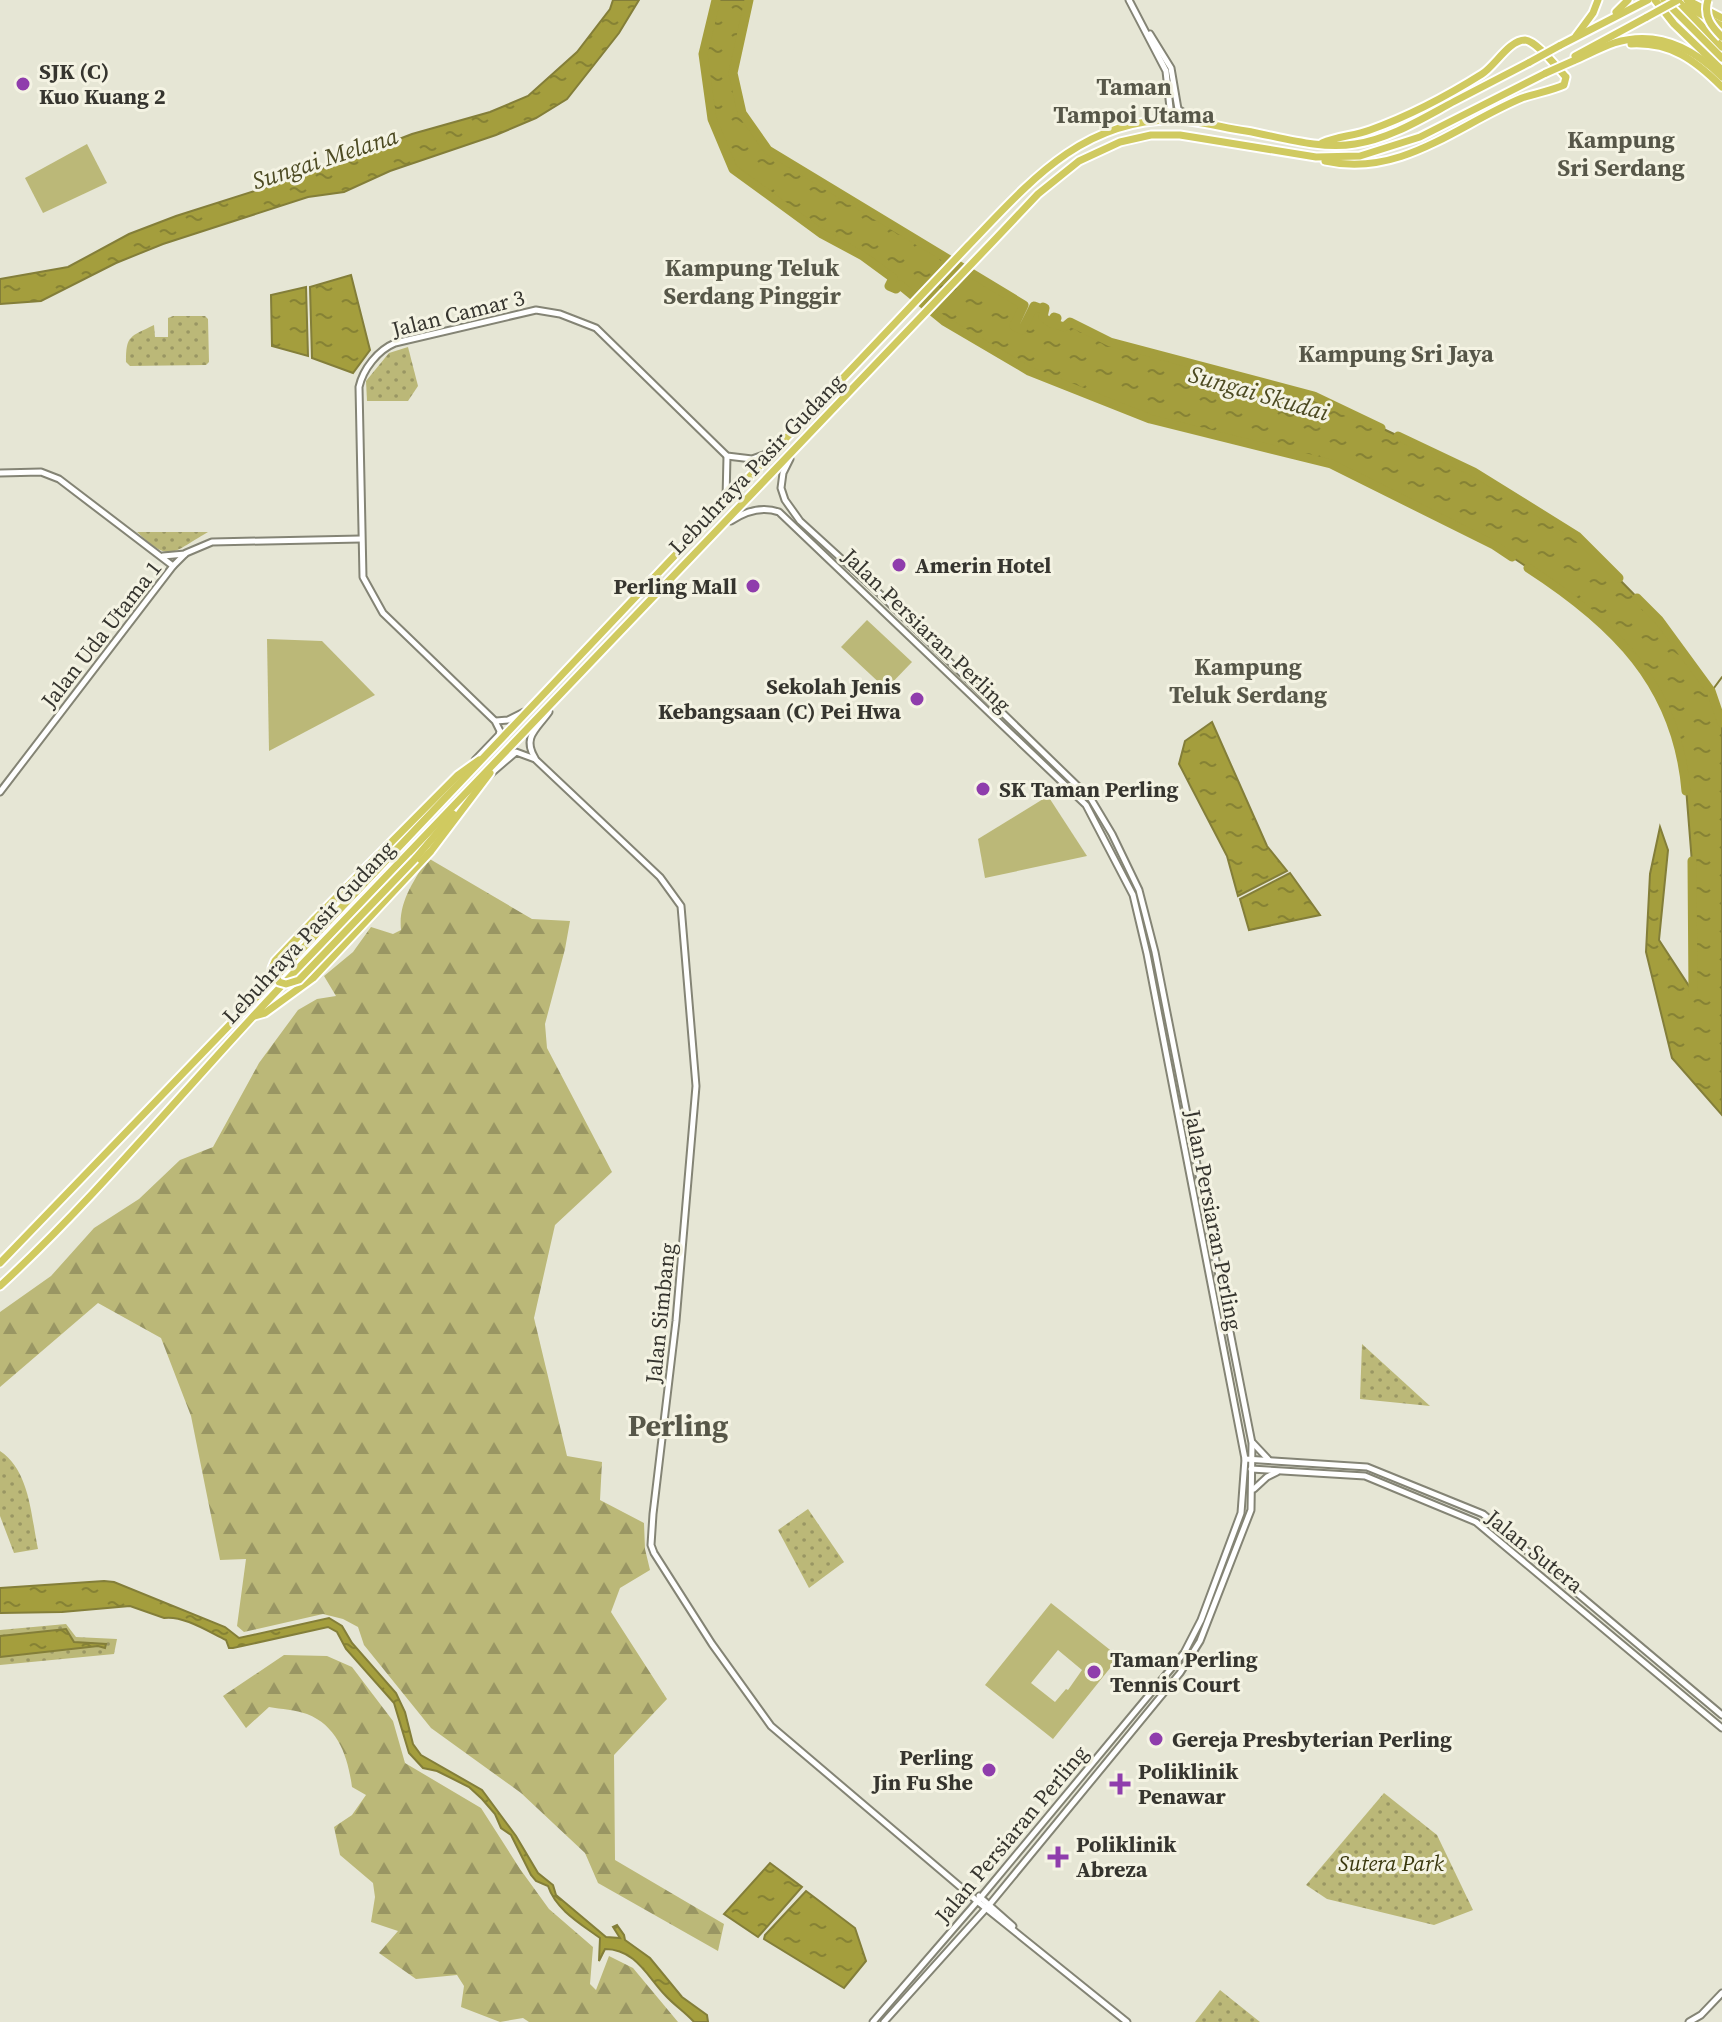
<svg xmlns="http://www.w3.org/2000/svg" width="1722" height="2022" font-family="'Source Serif 4',serif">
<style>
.forest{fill:url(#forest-firs)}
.park{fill:url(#park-dots)}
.pitch{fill:#bbb878;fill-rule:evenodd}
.water{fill:url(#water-ripples);stroke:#837e39;stroke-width:2}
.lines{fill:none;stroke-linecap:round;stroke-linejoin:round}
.stream{stroke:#837e39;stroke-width:2}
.river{stroke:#a49e3d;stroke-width:9}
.secondary-casing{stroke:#848475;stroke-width:9}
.highway-casing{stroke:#fff;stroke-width:11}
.secondary{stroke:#fff;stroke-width:5}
.highway{stroke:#d0ca60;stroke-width:7}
.highway-bridge-casing{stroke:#fff;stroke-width:11;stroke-linecap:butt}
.highway-bridge{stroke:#d0ca60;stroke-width:7}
.poi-dot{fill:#8f3dac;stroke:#f4f3e3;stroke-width:3}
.labels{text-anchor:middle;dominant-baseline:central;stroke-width:6;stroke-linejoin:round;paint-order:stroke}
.poi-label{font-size:22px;font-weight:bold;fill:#36352f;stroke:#f4f3e3;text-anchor:start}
.street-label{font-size:22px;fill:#36352f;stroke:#f4f3e3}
.park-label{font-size:22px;font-style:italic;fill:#39370d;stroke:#f4f3e3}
.neighbourhood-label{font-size:24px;font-weight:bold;fill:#575749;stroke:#f4f3e3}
.water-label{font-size:24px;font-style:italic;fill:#4c4a22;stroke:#f4f3e3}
.district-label{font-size:30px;font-weight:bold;fill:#575749;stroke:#f4f3e3}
</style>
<defs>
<pattern id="forest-firs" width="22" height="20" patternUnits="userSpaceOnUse" patternTransform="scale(2)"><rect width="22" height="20" fill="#bbb878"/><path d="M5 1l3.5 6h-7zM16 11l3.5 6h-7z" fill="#999663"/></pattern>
<pattern id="park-dots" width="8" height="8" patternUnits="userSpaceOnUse" patternTransform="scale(2)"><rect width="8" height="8" fill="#bbb878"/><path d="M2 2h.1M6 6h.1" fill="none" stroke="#999663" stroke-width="1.8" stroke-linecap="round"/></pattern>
<pattern id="water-ripples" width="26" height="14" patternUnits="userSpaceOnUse" patternTransform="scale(2)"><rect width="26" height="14" fill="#a49e3d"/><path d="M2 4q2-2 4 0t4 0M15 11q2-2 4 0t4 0" fill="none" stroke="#868234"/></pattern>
</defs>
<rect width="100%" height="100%" fill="#e6e6d5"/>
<g class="forest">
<path d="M428 858 532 919 570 921 565 949 545 1024 547 1048 612 1172 555 1225 534 1318 567 1456 602 1462 600 1500 644 1523 645 1549 650 1570 620 1588 611 1612 667 1699 614 1755 615 1860 724 1924 718 1951 598 1883 585 1853 521 1793 431 1728 364 1645 358 1627 343 1619 323 1614 244 1632 237 1626 246 1559 220 1560 191 1416 161 1338 98 1303 0 1387V1312L51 1276 94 1228 139 1199 180 1160 213 1147 259 1063 298 1010 317 999 336 996 324 976 353 952 371 927 393 934 401 930C398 902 414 881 428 858Z"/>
<path d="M284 1655 327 1656 352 1667 393 1721 405 1763 481 1808 520 1869 549 1909 593 1947 590 1984 596 1990 609 1956 633 1968 678 2022H529L523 2018 500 2022 461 2007 464 1986 457 1975 416 1979 379 1953 398 1931 371 1922 375 1897 373 1883 340 1855 334 1827 352 1815 366 1795 352 1787C348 1757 338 1726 307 1714 296 1710 281 1709 269 1707L246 1728 223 1696Z"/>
</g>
<g class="park">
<path d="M173 316H205L208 319 209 362 206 365 130 366 126 362C126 335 130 337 154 325L155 337H168V318Z"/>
<polygon points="408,347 418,386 408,401 367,401 366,381 389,353"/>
<path d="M137 532H208C171 553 171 564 137 532Z"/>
<polygon points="1362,1344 1430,1406 1360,1399"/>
<path d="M0 1451C30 1471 31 1516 38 1549L14 1553 0 1516Z"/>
<polygon points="808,1509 844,1562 809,1588 778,1530"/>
<polygon points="66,1624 76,1637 117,1639 114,1654 0,1665 0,1630"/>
<polygon points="1384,1793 1437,1835 1473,1910 1434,1925 1327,1899 1306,1885"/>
<polygon points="1220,1990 1260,2022 1195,2022"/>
</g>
<g class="pitch">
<polygon points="87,144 107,183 43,213 25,178"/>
<polygon points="867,620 912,662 886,689 841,647"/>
<polygon points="267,639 322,641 375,695 269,751"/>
<polygon points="1048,796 1087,856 985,878 978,839"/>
<path d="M1051 1603 1119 1657 1053 1739 985 1685ZM1058 1650 1082 1670 1068 1690 1066 1689 1055 1702 1031 1683Z"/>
</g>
<g class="water">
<polygon points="613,0 639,0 619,33 567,99 536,118 496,135 390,171 344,192 308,197 163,244 116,263 41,301 0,304 0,279 68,267 129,234 176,216 311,173 412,134 490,112 528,96 577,52 610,9"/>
<polygon points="716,0 749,0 733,73 742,113 768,150 1024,305 1014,327 1022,330 1034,306 1042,309 1043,307 1045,308 1043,317 1051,323 1054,317 1057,318 1055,325 1064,327 1070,322 1110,342 1314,396 1474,472 1577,536 1659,620 1711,691 1722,723 1722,1115 1672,1058 1646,952 1650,874 1660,827 1668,850 1659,940 1693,992 1692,863 1685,775 1670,714 1645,673 1613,632 1569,595 1494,545 1331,464 1150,419 1029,371 944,322 901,285 896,289 889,286 893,278 863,256 822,234 733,169 712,119 703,54"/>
<polygon points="351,275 370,350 353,373 312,358 310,287"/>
<polygon points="306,287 308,356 272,346 271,295"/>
<polygon points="1212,722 1267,846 1287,871 1238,896 1227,856 1179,764 1185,741"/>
<polygon points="1290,873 1320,915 1249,930 1240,899"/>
<path d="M104 1581 114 1582 225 1627 239 1638 329 1618 342 1626 352 1643 396 1693 405 1712 413 1744 421 1755 482 1790 516 1836 538 1873 553 1885 556 1895 606 1937 620 1938 613 1927 617 1925 624 1935 625 1940 650 1958 682 1997 707 2015 708 2022H694C685 2012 674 2005 665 1995 647 1976 635 1949 605 1949L599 1961 600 1938C581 1924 556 1910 548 1886L536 1881 531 1875 511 1835 501 1828 495 1814 482 1799 469 1787 437 1771 423 1768 409 1753 394 1703 346 1649 337 1632 328 1627 233 1648H229L226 1640C209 1632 183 1615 164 1618L130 1606 62 1612 0 1613V1588Z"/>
<polygon points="66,1629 74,1642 106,1644 105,1648 98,1646 0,1657 0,1636"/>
<polygon points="770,1863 802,1887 758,1937 724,1914"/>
<polygon points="806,1891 855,1928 866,1961 844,1988 764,1939 765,1935"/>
</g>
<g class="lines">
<polyline class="stream" points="1711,692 1722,677"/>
<g class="river">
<polyline points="716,0 703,54 712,119 733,169 822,234 863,256 893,278 889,286 896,289 900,285 944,321 1029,371 1150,419 1331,464 1494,545 1512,557"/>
<polyline points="749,0 733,73 742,113 768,150 1024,305 1014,326 1022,330 1034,306 1042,309 1043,307 1045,308 1043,317 1051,323 1054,317 1057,318 1055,324 1064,327 1070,322 1110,342 1314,396 1381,428"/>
<polyline points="1398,436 1474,472 1577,536 1619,578"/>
<path d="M1528 568C1613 623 1677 684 1686 791"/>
<polyline points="1637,598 1659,620 1711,691 1722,723"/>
<polyline points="1692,861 1693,994"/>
</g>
<g class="secondary-casing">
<g id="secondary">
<polyline points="1129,0 1166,71 1170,108 1156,120"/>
<polyline points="1150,34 1171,68 1178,109 1195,120"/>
<polyline points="790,459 783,473 781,488 785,500 800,521 880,594 1091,799 1112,834 1139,890 1155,952 1252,1443 1251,1510 1200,1641 1180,1673 990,1904 884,2022"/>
<polyline points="0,473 41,472 59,479 173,566"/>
<polyline points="726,499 727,456"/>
<path d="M731 521C746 511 762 506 779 512L1086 805 1133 895 1147 954 1245 1459 1241 1513 1201 1620 1184 1653 981 1897 873 2022"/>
<polyline points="163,556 185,554"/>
<polyline points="496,721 508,720 524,712"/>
<path d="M535 758C522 737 537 729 549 712"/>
<path d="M475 760 499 735 500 731 495 721 383 613 363 577 359 387C363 369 378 350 395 343L536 310 560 314 596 328 727 456 752 459 769 453"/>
<polyline points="488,776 516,752 535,759 660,877 681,906 696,1086 676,1321 653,1514 651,1545 654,1553 712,1644 771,1726 977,1901 1127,2022"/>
<polyline points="0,792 173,566 186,553 212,542 361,539"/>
<polyline points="1253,1443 1268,1459"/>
<polyline points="1245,1459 1367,1467 1483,1514 1722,1715"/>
<polyline points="1251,1469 1365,1476 1476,1522 1722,1728"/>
<polyline points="1254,1489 1267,1477 1277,1472"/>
<polyline points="979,1896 1013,1926"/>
<polyline points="1689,2022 1701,2015 1722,1993"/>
</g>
</g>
<g class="highway-casing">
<g id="highway">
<polyline points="1655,0 1674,24 1722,70"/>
<polyline points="1664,0 1722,58"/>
<polyline points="1677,0 1722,47"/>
<polyline points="1687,0 1722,18"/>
<polyline points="1686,6 1722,26"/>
<polyline points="1616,12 1628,0"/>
<polyline points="1576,36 1593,13 1598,0"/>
<path d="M1631 44C1671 42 1695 60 1722 87"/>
<polyline points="1559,46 1648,0"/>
<polyline points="1575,56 1647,17"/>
<path d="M1573 61C1587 55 1600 48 1614 43 1656 30 1692 47 1722 77"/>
<path d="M1322 143C1338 136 1354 136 1370 130 1409 116 1447 96 1482 74 1495 66 1509 40 1525 40 1537 41 1558 69 1566 77L1564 85C1551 91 1536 93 1522 98 1457 125 1401 178 1325 161"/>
<polyline points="415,859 453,814"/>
<polyline points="314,920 458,775 479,760"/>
<polyline points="254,1016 265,1013 313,978 431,851 490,773"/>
<path d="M0 1263 271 982 968 246C1027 185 1081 119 1174 120 1198 120 1223 128 1246 131 1280 137 1320 150 1355 144 1390 139 1423 118 1455 101 1480 88 1505 75 1530 62"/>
<path d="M0 1286C104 1190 192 1079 290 977 541 717 790 456 1038 194L1079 161 1120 142 1151 135H1180L1316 157 1360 156 1420 137 1546 73"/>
</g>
</g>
<use href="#secondary" class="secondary"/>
<use href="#highway" class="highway"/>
<g class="highway-bridge-casing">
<g id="highway-bridge">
<path d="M1708 0C1703 16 1711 26 1722 37"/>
<polyline points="1647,17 1678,0"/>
<polyline points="1530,62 1559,46"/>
<polyline points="1546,73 1573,61"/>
<polyline points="314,920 275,961 272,968 279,982 286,984 299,980 415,859"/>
</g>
</g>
<use href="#highway-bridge" class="highway-bridge"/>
</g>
<g class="poi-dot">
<circle cx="23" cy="84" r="8"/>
<circle cx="899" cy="565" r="8"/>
<circle cx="753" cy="586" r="8"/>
<circle cx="917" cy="699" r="8"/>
<circle cx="983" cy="789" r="8"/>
<circle cx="1094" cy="1672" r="8"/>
<circle cx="1156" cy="1739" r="8"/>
<circle cx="989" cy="1770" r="8"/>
<path d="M1116 1772h8v8h8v8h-8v8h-8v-8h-8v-8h8z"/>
<path d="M1054 1845h8v8h8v8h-8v8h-8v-8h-8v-8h8z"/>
</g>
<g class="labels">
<g class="poi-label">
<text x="39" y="71">SJK (C)<tspan x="39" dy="25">Kuo Kuang 2</tspan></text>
<text x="915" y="565">Amerin Hotel</text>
<text x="737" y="586" text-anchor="end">Perling Mall</text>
<text x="901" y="686" text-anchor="end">Sekolah Jenis<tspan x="901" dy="25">Kebangsaan (C) Pei Hwa</tspan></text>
<text x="999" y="789">SK Taman Perling</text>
<text x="1110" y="1659">Taman Perling<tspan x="1110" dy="25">Tennis Court</tspan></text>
<text x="1172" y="1739">Gereja Presbyterian Perling</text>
<text x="973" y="1757" text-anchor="end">Perling<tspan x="973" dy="25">Jin Fu She</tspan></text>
<text x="1138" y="1771">Poliklinik<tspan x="1138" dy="25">Penawar</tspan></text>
<text x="1076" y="1844">Poliklinik<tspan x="1076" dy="25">Abreza</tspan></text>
</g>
<g class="street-label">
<text transform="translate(458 313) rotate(-14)">Jalan Camar 3</text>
<text transform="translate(756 464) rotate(-46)">Lebuhraya Pasir Gudang</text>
<text transform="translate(927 630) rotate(44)">Jalan Persiaran Perling</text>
<text transform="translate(101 634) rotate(-52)">Jalan Uda Utama 1</text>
<text transform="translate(308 932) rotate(-47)">Lebuhraya Pasir Gudang</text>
<text transform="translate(1214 1220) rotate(79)">Jalan Persiaran Perling</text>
<text transform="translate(660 1313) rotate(-84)">Jalan Simbang</text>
<text transform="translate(1535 1551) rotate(39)">Jalan Sutera</text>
<text transform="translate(1011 1834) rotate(-50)">Jalan Persiaran Perling</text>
</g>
<g class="park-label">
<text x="1391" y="1863">Sutera Park</text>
</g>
<g class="neighbourhood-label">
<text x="1134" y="86">Taman<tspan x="1134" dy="28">Tampoi Utama</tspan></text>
<text x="1621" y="139">Kampung<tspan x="1621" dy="28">Sri Serdang</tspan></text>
<text x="752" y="267">Kampung Teluk<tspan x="752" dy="28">Serdang Pinggir</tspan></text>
<text x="1396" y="353">Kampung Sri Jaya</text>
<text x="1248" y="666">Kampung<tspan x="1248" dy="28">Teluk Serdang</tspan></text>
</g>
<g class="water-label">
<text transform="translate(325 158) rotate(-18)">Sungai Melana</text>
<text transform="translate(1259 393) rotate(16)">Sungai Skudai</text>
</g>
<g class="district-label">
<text x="678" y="1425">Perling</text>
</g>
</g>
</svg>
